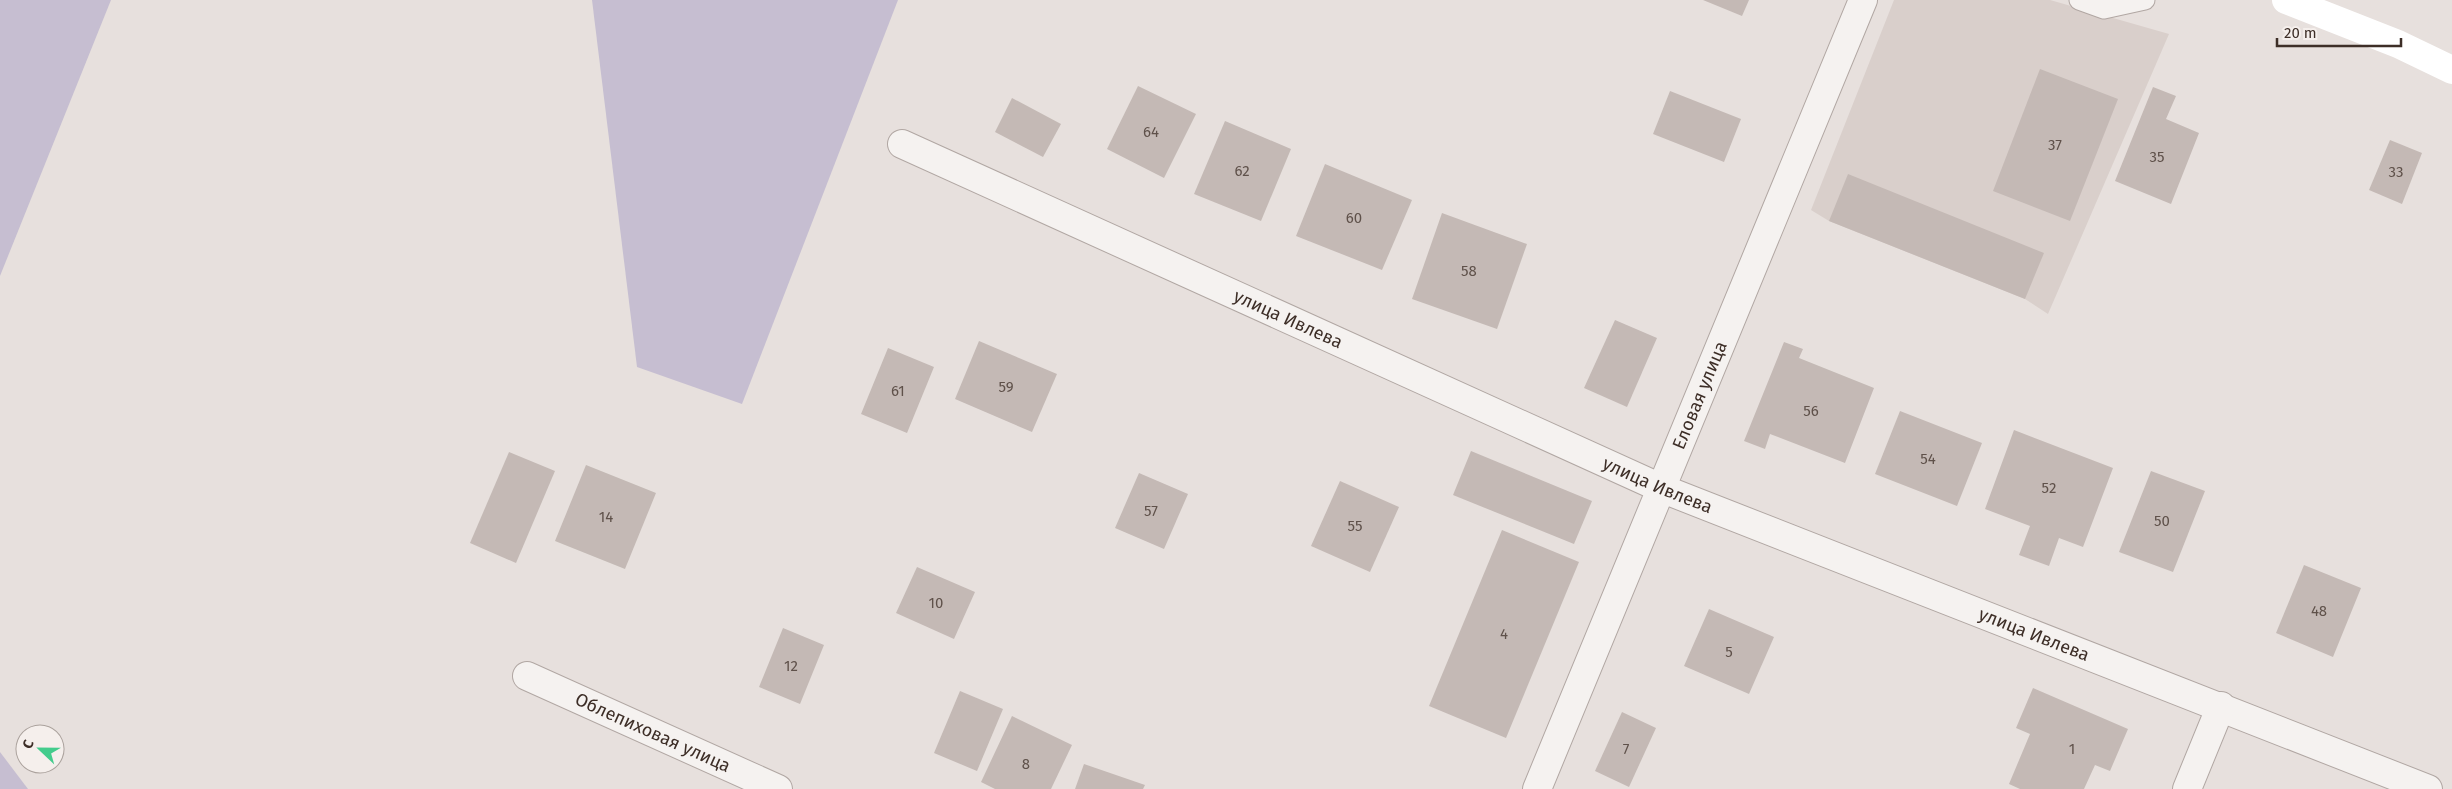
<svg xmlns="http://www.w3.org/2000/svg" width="2452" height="789" font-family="'Fira Sans',sans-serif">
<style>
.built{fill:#d9cfcb}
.green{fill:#c6bed1}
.building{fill:#c4b9b5}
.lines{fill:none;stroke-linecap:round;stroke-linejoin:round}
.lane-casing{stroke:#b1a7a3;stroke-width:21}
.street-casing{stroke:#b1a7a3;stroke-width:30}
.lane{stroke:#f5f2f0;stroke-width:19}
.street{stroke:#f5f2f0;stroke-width:28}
.secondary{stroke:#fff;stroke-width:28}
.labels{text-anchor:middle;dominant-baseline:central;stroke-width:4.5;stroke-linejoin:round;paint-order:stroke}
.number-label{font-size:15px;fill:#5f514a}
.street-label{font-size:18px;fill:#3d2e27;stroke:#f5efec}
</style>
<rect width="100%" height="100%" fill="#e7e0dd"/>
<polygon class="built" points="1894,0 2050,0 2169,34 2048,314 2025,299 1829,221 1811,210"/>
<g class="green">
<polygon points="0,0 111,0 0,276"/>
<polygon points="592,0 898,0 742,404 637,367"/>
<polygon points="0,752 28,789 0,789"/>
</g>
<g class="building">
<polygon points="1703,0 1749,0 1742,16"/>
<polygon points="2040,69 2118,99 2070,221 1993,191"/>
<polygon points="1138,86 1196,114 1164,178 1107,149"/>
<polygon points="2153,87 2176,96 2166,119 2199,133 2171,204 2115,181"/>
<polygon points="1670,91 1741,119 1724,162 1653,134"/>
<polygon points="1012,98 1061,124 1043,157 995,132"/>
<polygon points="1225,121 1291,149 1261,221 1194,194"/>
<polygon points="2390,140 2422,153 2402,204 2369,190"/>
<polygon points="1325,164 1412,200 1382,270 1296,236"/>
<polygon points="1848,174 2044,253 2025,299 1829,221"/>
<polygon points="1442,213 1527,244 1497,329 1412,299"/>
<polygon points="1615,320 1657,338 1627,407 1584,388"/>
<polygon points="979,341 1057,374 1032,432 955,399"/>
<polygon points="1784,342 1803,349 1799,358 1874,388 1845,463 1770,434 1765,449 1744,441"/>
<polygon points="888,348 934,367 907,433 861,414"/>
<polygon points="1900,411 1982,443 1957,506 1875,474"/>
<polygon points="2014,430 2113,468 2083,547 2059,538 2049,566 2019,555 2030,526 1985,509"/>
<polygon points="1471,451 1592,501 1574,544 1453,495"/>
<polygon points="509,452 555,471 516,563 470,543"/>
<polygon points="586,465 656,493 625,569 555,541"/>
<polygon points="2151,471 2205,491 2173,572 2119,552"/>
<polygon points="1139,473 1188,494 1164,549 1115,528"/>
<polygon points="1340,481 1399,507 1370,572 1311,546"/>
<polygon points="1502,530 1579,562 1506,738 1429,706"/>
<polygon points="2304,565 2361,588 2333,657 2276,633"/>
<polygon points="917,567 975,592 954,639 896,613"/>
<polygon points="1709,609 1774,637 1749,694 1684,666"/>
<polygon points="783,628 824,645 800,704 759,687"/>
<polygon points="2033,688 2128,729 2110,771 2095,765 2084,789 2020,789 2009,784 2030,734 2016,728"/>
<polygon points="960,691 1003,709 977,771 934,753"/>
<polygon points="1622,712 1656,728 1629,787 1595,771"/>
<polygon points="1012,716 1072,745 1051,789 995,789 981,782"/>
<polygon points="1084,764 1145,785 1143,789 1075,789"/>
</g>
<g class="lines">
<g class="lane-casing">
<polyline id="lane" points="2079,0 2104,9 2145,0"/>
</g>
<g class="street-casing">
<g id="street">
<path id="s1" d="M902 144 1663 489 2428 789"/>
<path id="s2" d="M527 676 778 789"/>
<path id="s3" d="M1537 789 1863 0"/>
<polyline points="2187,789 2221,706"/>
</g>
</g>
<use href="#lane" class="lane"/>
<use href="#street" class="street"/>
<polyline class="secondary" points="2286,0 2398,44 2452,70"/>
</g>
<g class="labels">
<g class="number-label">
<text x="1151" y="132">64</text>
<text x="2055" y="145">37</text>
<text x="2157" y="157">35</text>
<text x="1242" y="171">62</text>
<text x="2396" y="172">33</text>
<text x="1354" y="218">60</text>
<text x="1469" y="271">58</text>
<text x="1006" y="387">59</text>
<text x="898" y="391">61</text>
<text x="1811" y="411">56</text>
<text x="1928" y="459">54</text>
<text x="2049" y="488">52</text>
<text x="1151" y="511">57</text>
<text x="606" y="517">14</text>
<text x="2162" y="521">50</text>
<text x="1355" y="526">55</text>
<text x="936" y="603">10</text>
<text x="2319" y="611">48</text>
<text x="1504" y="634">4</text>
<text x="1729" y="652">5</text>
<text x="791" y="666">12</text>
<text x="1626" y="749">7</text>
<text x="2072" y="749">1</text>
<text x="1026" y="764">8</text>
</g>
<g class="street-label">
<text stroke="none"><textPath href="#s1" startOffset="424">улица Ивлева</textPath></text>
<text stroke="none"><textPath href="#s3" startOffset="426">Еловая улица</textPath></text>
<text stroke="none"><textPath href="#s1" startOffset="829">улица Ивлева</textPath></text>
<text stroke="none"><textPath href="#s1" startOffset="1234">улица Ивлева</textPath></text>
<text stroke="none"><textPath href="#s2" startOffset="138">Облепиховая улица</textPath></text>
</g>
</g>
<g transform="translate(40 749) rotate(292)"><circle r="24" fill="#f5efec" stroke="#aba29d"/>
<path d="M0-4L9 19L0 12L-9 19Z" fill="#43cc8c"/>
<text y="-8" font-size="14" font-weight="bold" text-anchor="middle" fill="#3d2e27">С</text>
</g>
<path d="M2277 38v8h124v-8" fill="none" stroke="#3d2e27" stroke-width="2.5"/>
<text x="2284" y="38" font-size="15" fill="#3d2e27" stroke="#f5efec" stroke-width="4" paint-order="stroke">20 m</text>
</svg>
